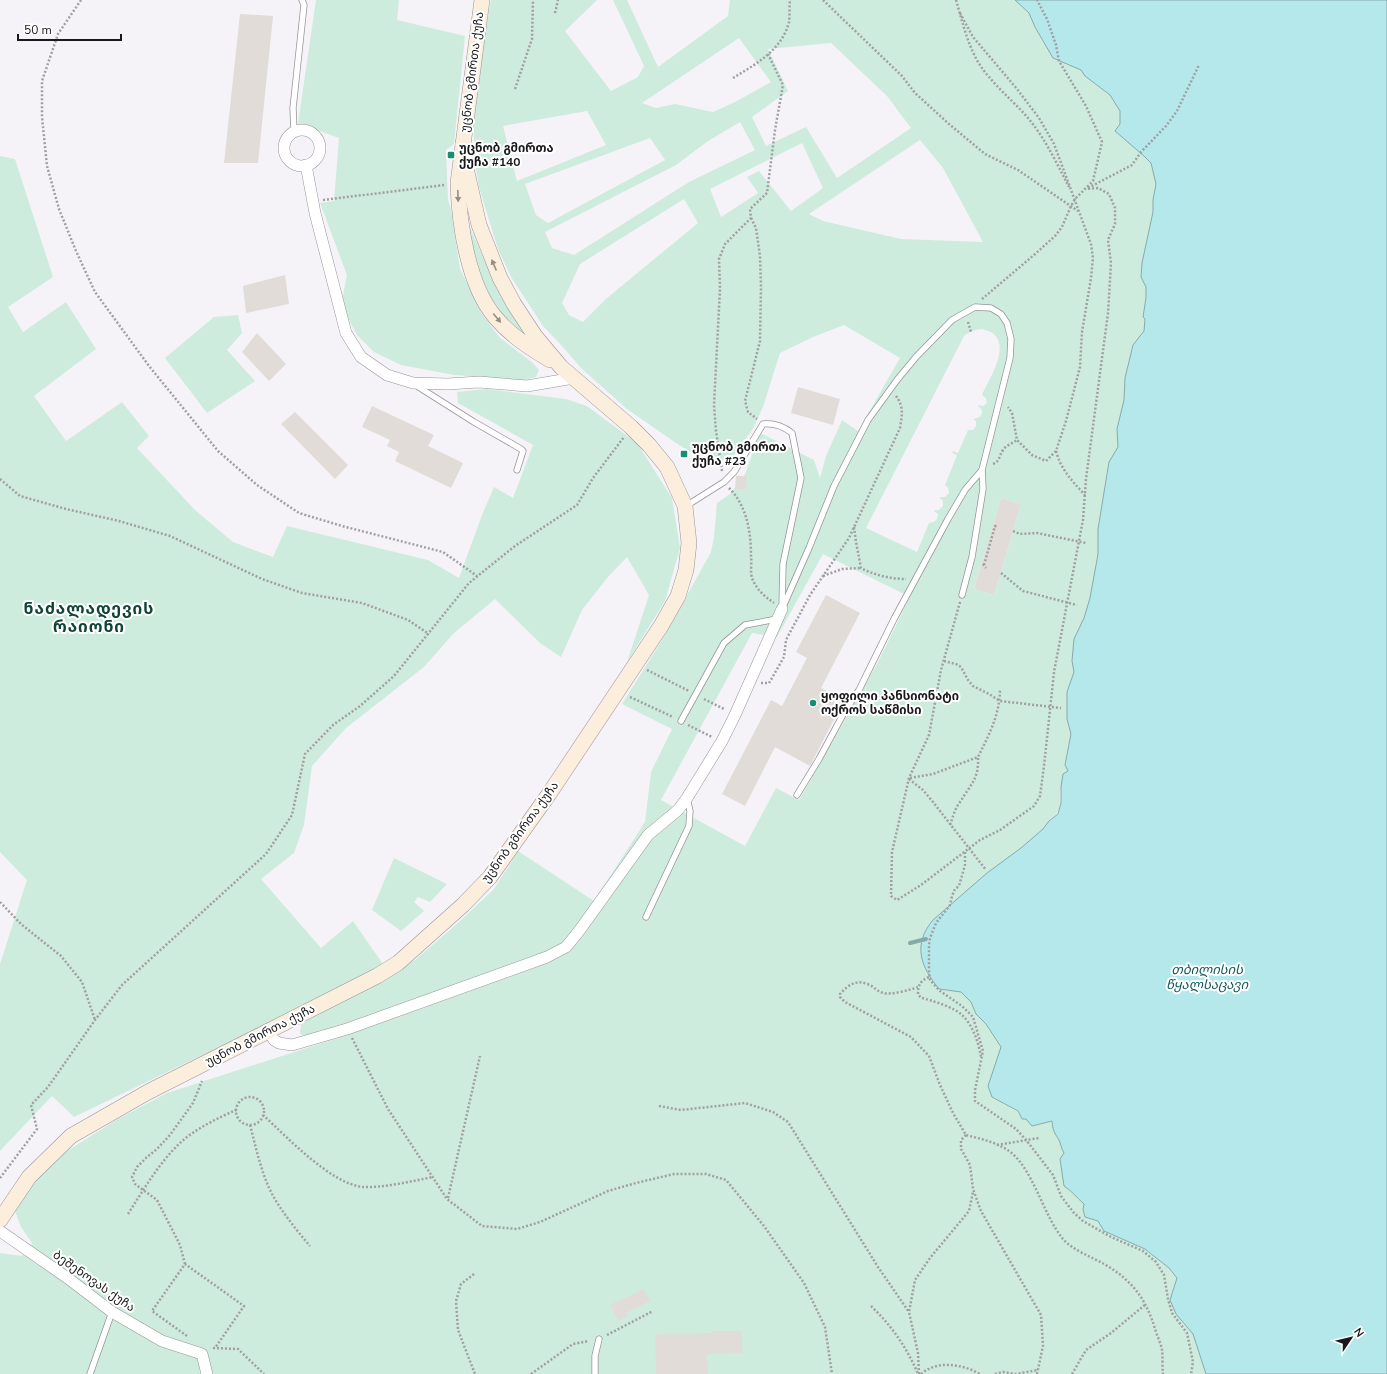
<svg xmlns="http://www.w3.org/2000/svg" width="1387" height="1374" font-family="'Nunito Sans','Noto Sans Georgian',sans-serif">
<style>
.green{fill:#ceecdd;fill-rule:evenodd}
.water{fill:#b4e8eb;stroke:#86aaac}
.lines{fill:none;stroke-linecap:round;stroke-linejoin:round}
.stream{stroke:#86aaac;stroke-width:4}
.building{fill:#e1dcd8}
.lane-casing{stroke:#969499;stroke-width:7}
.street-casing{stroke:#969499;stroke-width:12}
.secondary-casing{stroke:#969499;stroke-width:16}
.path{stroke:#a19fa3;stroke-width:2.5;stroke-dasharray:2 2;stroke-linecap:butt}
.lane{stroke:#fff;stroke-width:5.5}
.street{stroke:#fff;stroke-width:11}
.secondary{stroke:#fceedd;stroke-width:15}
.oneway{fill:#968e85}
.poi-dot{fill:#178f73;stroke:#fff;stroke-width:1.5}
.labels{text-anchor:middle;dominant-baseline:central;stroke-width:4;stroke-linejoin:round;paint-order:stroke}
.street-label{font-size:12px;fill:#19181a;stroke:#fff}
.poi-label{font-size:12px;font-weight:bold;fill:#19181a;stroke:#fff;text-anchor:start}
.water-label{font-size:13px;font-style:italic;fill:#11585d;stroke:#fff}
.district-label{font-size:16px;font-weight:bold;letter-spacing:1px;fill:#0f4436;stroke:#fff}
</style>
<rect width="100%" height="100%" fill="#f5f3f8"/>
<g class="green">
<polygon points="316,0 399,0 397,20 465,36 454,144 446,150 448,200 451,209 460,269 482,314 500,338 533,363 539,370 536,377 523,380 454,375 401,365 374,352 357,335 347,316 342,300 347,275 320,203 334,201 339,138 298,123"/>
<path d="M491 0H597L565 31 611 91 638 77 644 66 613 0H627L658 67 728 16 730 0H1015L1029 13 1035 27 1053 58 1081 70 1085 76 1110 95 1120 111V124L1115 131 1144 156 1151 163 1156 184 1153 200V212L1141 277 1146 286V298L1143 317 1145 319 1144 331 1133 345 1125 378 1124 400 1117 429 1118 447 1109 462 1098 529V554L1095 566 1102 568 1072 661 1074 672 1067 692V719L1071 734 1065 765 1068 771C1066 776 1063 781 1061 786 1057 804 1066 807 1049 821L939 989 961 992 971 1002 976 1014 986 1024 1001 1047 988 1086 1004 1104 1018 1112 1022 1119H1026L1032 1126 1052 1121C1053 1130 1055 1132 1059 1140 1061 1144 1061 1148 1064 1153L1060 1159 1064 1185 1073 1191 1075 1195 1084 1204 1098 1221 1104 1231 1145 1249 1169 1268 1177 1278 1170 1300 1176 1314 1193 1334 1206 1374H0V1253L22 1256 32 1243 21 1227 14 1208 40 1176 64 1153 116 1120 167 1093 347 1035 537 967 540 957 309 1037 300 1034 301 1024 415 960 460 921 494 889 518 851 594 901 645 822 651 772 672 729 622 704 662 640 711 552 714 537 717 503 730 494 745 474 760 433 814 460 820 478 826 456 842 420 858 431 900 358 844 325 813 337 780 353 763 407 754 427 728 464H710L676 443 627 409 582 369 561 345 543 326 511 277 498 249 489 220 479 187 474 158V105L478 71ZM739 38 771 82 735 102 713 112 675 104 656 108 642 103ZM831 43 887 96 911 128 837 178 806 127 766 146 752 117 788 91 768 49ZM587 111 606 145 517 181 503 126ZM740 122 755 150 689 182 574 255 552 248 545 232 676 165 708 141ZM650 138 665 160 548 223 536 215 525 184ZM920 140 943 168 983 242 901 239 823 221 809 214ZM802 143 823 188 791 211 759 171 747 177 758 193 721 217 710 189ZM684 199 698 223 607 298 583 322 569 315 562 303 580 264ZM982 329C985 330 989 331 991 332 1012 345 989 379 982 395L986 398 987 403 983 406 978 405V406L982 410V413L980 417 973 419 976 421V426L973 430H968L958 453 953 451 952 453 957 455 945 485 948 488 949 493 945 497H940V498L943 501V506L939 510H935L934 511 938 514 937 519 934 522 929 523 917 552 866 528 964 336C969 331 975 330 982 329ZM1001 498 1021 504 994 595 974 589ZM823 554 910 597 877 664 799 800 776 788 745 846 661 800 752 633 777 637Z"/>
<polygon points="0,156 15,159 53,277 8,307 23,332 66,302 96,349 34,396 66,441 122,402 149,436 137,448 195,510 233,542 273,557 287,526 428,560 459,578 482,515 494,487 513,498 533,445 458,403 457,392 487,389 566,399 587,406 637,443 672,498 680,548 665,601 627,662 649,595 627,557 608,577 582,610 561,657 540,643 495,599 453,634 424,667 346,728 312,766 304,825 294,853 261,879 321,948 353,921 385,967 74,1117 52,1096 0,1151 0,964 27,880 0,852"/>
<path d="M467 221 486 264 509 308 534 344C523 335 510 327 501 316 485 298 471 245 467 221Z"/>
<polygon points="238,315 242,333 227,350 255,381 207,413 165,358 214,317"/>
<polygon points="394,858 447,884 430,902 418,897 414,902 424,911 401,931 372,910"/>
</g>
<path class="water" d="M1015 0H1387V1374H1206L1193 1334 1176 1314 1170 1300 1177 1278 1169 1268 1145 1249 1104 1231 1098 1221 1085 1217 1083 1209 1084 1204C1077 1198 1072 1191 1064 1186L1060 1159 1064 1153C1061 1148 1061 1144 1059 1140 1054 1132 1053 1131 1052 1121L1032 1126 1026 1119H1022L1018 1111 992 1097 988 1086 1001 1047 986 1024 976 1014 971 1002 961 992 939 989C921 967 912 945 933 920L987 873 1021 848 1043 829 1049 821 1058 814 1061 803V787L1063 774 1068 771 1065 765 1071 734 1067 719V692L1074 672 1072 661 1074 639 1084 618 1090 598 1098 554V529L1109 462 1118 447 1117 429 1124 400 1125 378 1133 345 1144 331 1145 319 1143 317 1146 298V287L1141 277 1142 263 1153 212V200L1156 184 1151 163 1144 156 1115 131 1120 124V111L1110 95 1085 76 1081 70 1053 58 1035 27 1029 13Z"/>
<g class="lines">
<polyline class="stream" points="910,943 926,939"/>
</g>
<g class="building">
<polygon points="240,14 273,16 258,163 224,163"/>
<polygon points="285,275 289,304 246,313 243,286"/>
<polygon points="257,333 286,364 269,381 242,352"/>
<polygon points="798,387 840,399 833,425 791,413"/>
<polygon points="372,406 434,435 428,446 463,463 451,488 395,461 399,452 387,446 390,440 362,427"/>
<polygon points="295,412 348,465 335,479 281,424"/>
<polygon points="736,476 746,476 747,489 735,489"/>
<polygon points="1001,498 1021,504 994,595 974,589"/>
<polygon points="826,595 860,613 821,688 844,700 810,766 775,747 745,806 722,794 771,700 782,706 807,658 796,652"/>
<polygon points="644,1289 650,1301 626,1313 628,1316 618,1321 610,1305"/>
<polygon points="712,1331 742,1331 742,1353 708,1354 708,1356 706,1356 708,1374 656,1374 655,1334 712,1333"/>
</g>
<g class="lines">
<g class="lane-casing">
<g id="lane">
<polyline points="294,132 293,108 304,5 302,0"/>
<polyline points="417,386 474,422 521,449 523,451 517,470"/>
<path d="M686 506 724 482 734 472 763 424C774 423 783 426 792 433L801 478 783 564 782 607"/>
<polyline points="782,609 809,548 834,486 868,420 897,380 916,357 952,320 975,307 991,308 1001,314 1007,323 1011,339 1010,358 982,470 983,489 972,557 962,595"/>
<polyline points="681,721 724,643 745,625 777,619"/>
<polyline points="797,795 819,759 845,711 859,690 894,619 948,519 965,490 982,470"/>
<polyline points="646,917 689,826 690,811 687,798"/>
<polyline points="90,1374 112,1312"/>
<polyline points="595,1374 595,1356 599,1339"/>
</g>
</g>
<g class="street-casing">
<g id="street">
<circle cx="302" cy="148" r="18"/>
<polyline points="306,165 315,213 346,333 361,357 387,375 413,383 448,384 479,382 527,386 574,378"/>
<polyline points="268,1031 274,1040 279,1043 292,1045 347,1029 547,957 566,947 579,931 648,835 678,810 687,798 722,741 735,715 782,609"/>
<polyline points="0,1231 69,1279 112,1312 162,1341 202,1354 207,1374"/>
</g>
</g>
<g class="secondary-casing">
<g id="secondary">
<path d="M482 0 458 183C459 224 468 285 495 317 511 336 530 348 550 360"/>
<polyline points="0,1220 29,1177 71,1136 148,1092 377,976 398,963 463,905 490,877 549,794 661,626 678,596 686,570 689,543 685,506 667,467 649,445 631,427 561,367 535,336 514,304 500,278 479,225 466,168 463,144"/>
</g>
</g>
<g class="path">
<polyline points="81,0 58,34 42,81 42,117 47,166 59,209 76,251 95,292 149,366 218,451 257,485 299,513 342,526 443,552 477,576"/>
<polyline points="823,0 902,76 915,93 949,124 985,154 1018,170 1078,211"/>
<path d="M956 0C964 27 970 57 990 78 1003 94 1020 107 1032 123 1047 142 1058 166 1069 187"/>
<polyline points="555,13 558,0"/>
<polyline points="960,13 973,37 1017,89 1039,118 1054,144 1091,244 1093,258 1091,278 1082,332 1080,367 1066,421 1056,451 1046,461 1032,455 1017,440 1012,413 1008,407"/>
<path d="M733 78C756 64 782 50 789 22 790 15 789 7 790 0"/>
<polyline points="515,89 532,39 533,0"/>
<polyline points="1088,188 1132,165 1141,152 1166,126 1177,111 1199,65"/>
<polyline points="323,200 445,185"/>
<polyline points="751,218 756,228 760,256 761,287 760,341 745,401 748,412 757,419"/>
<polyline points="982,299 1034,255 1055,236 1062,227 1071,206 1075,199 1093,181 1102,142 1086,106 1059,61 1056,45 1047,19 1037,0"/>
<polyline points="968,322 971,332"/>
<path d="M1056 451C1061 470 1073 482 1085 495"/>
<path d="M993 464C1000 461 999 456 1003 450 1005 446 1013 443 1017 440"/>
<polyline points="722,471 716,431 714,405 720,289 719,259 725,244 751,218 750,209 767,193 775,130 783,85 768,54"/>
<polyline points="0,479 20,496 66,509 119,521 170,536 262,579 302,593 362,603 408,620 429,634"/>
<path d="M729 488C747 506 751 532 751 556 752 563 750 572 752 578 756 589 764 596 774 603"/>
<path d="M854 527 856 542 861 568C874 575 891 579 906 579"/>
<polyline points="1013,531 1020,534 1037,533 1086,543"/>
<polyline points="983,564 986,568"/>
<polyline points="984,565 995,526 998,527"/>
<polyline points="1001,573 1023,591 1077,605"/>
<polyline points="823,576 842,569 861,568"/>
<polyline points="960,602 941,670 929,735 909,778 892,852 891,896 897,900 921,885 980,840 1000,830 1034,806 1040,796 1044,766 1054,672 1083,520 1086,479 1108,313 1111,263 1108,240 1115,224 1115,208 1109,194 1098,188 1086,189"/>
<polyline points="944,661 956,664 961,667 968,680 973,686 989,694 1000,701 1061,708"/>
<polyline points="647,670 689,691"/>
<path d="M761 683H769L784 657 786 640 810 595 849 538 900 428C902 415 904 407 896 396"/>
<polyline points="630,697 673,717"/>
<polyline points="704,699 724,709"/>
<polyline points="688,725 712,737"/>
<path d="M910 778 933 774 978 757C989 735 1000 714 1000 689"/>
<polyline points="909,779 923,790 933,802 986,870"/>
<path d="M950 825C953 817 955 808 960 802 971 784 979 779 978 757"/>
<polyline points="965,852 965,865 959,886 955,889 952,896 950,905 936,923 930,938 929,945 929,970 930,980 940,991 962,1006 973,1017 983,1051 975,1090 975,1101 1016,1129 1027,1141 1053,1175 1061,1196 1074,1213 1083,1221 1111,1237 1143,1251 1156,1262 1164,1275 1168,1299 1172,1313 1187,1333 1193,1362 1191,1374"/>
<polyline points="0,902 22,925 61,956 82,982 95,1020"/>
<path d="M929 977C920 981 918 985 918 995L922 998C933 1001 954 1007 962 1015 973 1025 979 1044 981 1057"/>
<path d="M918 987C911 990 891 995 884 993 877 992 874 986 867 984 856 979 847 986 840 994V997L845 1002 911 1037 929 1056 940 1085 953 1113 966 1135C981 1139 996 1142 1009 1151 1033 1168 1043 1215 1063 1239 1072 1250 1092 1257 1104 1264 1134 1281 1147 1301 1156 1332 1158 1338 1161 1344 1162 1350 1163 1357 1162 1366 1163 1374"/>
<polyline points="352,1038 388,1109 447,1199 482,1226 517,1229 540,1222 608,1191 636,1183 674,1174 706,1174 726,1180 764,1226 804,1283 825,1327 832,1374"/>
<circle cx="250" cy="1111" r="14"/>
<polyline points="659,1106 681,1110 745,1103 773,1112 788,1122 878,1267 909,1312"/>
<path d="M263 1115C287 1137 331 1184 363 1187 383 1188 413 1181 433 1177"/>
<path d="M250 1125C257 1151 262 1178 276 1201 286 1217 298 1232 310 1246"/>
<polyline points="966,1135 961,1140 961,1149 970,1165 973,1189 981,1211 1041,1315 1043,1346 1037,1374"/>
<polyline points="997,1145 1039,1138"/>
<polyline points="0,1178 37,1129 31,1105 48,1087 95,1020 122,985 266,854 292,815 305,754 333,725 360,706 394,676 469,583 515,546 577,505 593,478 624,437"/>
<polyline points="448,1198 480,1056"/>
<path d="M128 1214C144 1189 159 1163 180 1143 195 1129 218 1118 236 1110"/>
<polyline points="185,1264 180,1245 157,1200 135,1184 132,1177 137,1167 147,1157 157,1149 170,1135 193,1103 202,1081"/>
<polyline points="474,1274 461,1284 456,1301 458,1330 475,1374"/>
<path d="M871 1306C892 1326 907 1348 918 1374"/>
<polyline points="607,1335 653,1311"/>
<polyline points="187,1336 152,1311 185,1264 244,1306 215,1348"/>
<polyline points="213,1348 238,1349 264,1374"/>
<polyline points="531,1374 573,1344 589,1341"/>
<polyline points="919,1374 918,1353 909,1312 915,1280 930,1258 969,1211 973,1192"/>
<path d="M921 1374C937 1360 962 1364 980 1374"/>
<polyline points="995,1374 1003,1372 1016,1374 1038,1370"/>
<polyline points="1072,1374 1086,1350 1111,1333 1146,1304"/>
</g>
<use href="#lane" class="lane"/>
<use href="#street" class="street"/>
<use href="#secondary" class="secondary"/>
</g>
<defs><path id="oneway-solid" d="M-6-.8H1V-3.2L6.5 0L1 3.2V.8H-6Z"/></defs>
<g class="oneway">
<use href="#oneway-solid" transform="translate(458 196) rotate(88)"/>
<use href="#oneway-solid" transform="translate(494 265) rotate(-113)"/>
<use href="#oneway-solid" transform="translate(497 318) rotate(50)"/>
</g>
<g class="poi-dot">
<rect x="447" y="151" width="8" height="8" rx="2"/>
<rect x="680" y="450" width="8" height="8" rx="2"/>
<circle cx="813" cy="703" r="4"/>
</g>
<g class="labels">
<g class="street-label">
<text transform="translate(472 72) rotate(-83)">უცნობ გმირთა ქუჩა</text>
<text transform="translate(520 832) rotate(-54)">უცნობ გმირთა ქუჩა</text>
<text transform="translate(260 1035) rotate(-27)">უცნობ გმირთა ქუჩა</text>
<text transform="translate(94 1281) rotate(35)">ბეშენოვას ქუჩა</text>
</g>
<g class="poi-label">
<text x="459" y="148">უცნობ გმირთა<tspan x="459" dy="14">ქუჩა #140</tspan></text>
<text x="692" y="447">უცნობ გმირთა<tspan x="692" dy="14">ქუჩა #23</tspan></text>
<text x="821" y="696">ყოფილი პანსიონატი<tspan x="821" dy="14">ოქროს საწმისი</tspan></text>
</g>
<g class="water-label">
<text x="1207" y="970">თბილისის<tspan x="1207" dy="15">წყალსაცავი</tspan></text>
</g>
<g class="district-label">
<text x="89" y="609">ნაძალადევის<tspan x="89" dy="18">რაიონი</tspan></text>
</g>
</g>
<g transform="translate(1351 1338) rotate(55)" stroke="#ffffff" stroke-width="3" paint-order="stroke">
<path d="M0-3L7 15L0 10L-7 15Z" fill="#19181a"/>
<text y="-6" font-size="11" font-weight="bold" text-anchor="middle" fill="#19181a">N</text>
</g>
<path d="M18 34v6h103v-6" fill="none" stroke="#19181a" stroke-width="2"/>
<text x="24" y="34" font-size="12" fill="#19181a" stroke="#ffffff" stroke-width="3" paint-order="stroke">50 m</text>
</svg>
